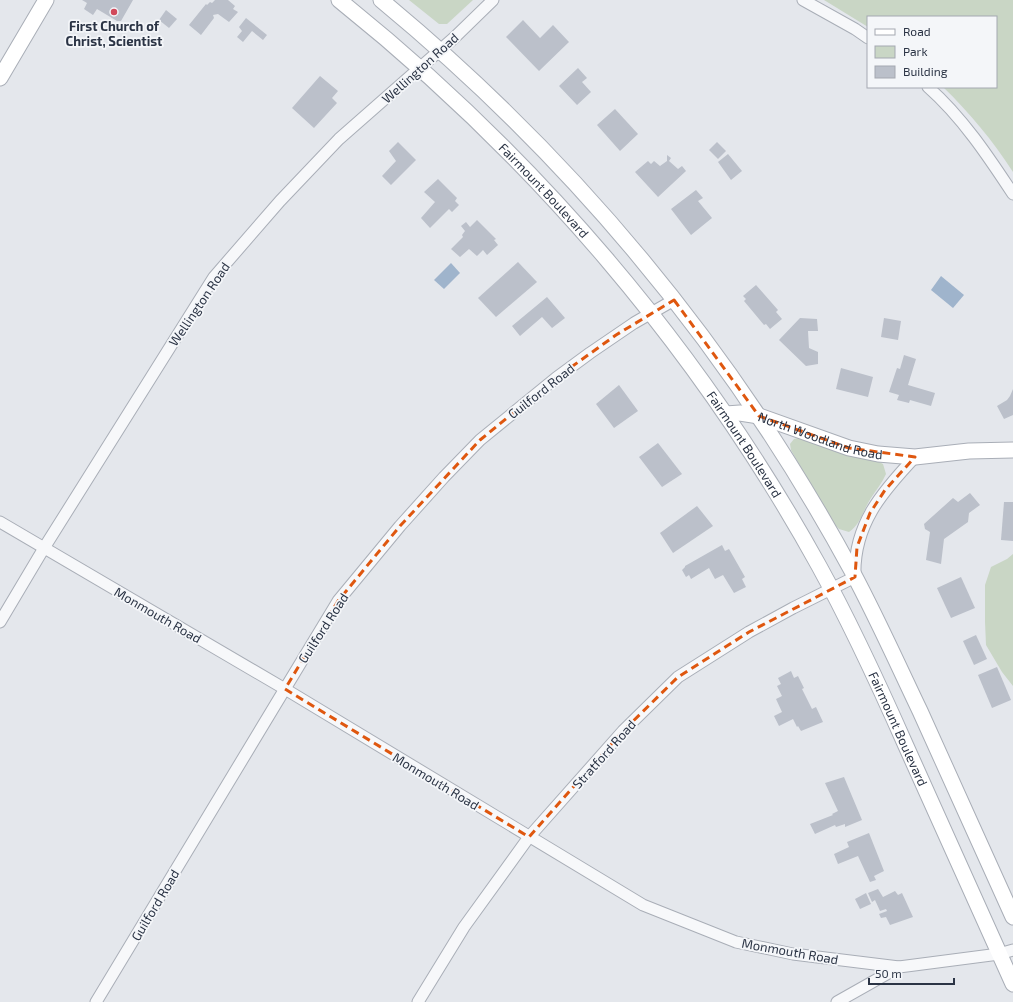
<svg xmlns="http://www.w3.org/2000/svg" width="1013" height="1002" font-family="'Exo 2',sans-serif">
<style>
.green{fill:#c9d6c5}
.water{fill:#9fb4cc}
.building{fill:#bbc0ca}
.lines{fill:none;stroke-linecap:round;stroke-linejoin:round}
.street-casing{stroke:#a9aeb7;stroke-width:13}
.secondary-casing{stroke:#a9aeb7;stroke-width:17}
.street{stroke:#f7f8fa;stroke-width:11}
.secondary{stroke:#fff;stroke-width:15}
.marked{fill:none;stroke:#df570f;stroke-width:3;stroke-dasharray:8 5;stroke-linejoin:round}
.poi-dot{fill:#d1495b;stroke:#f4f6f9;stroke-width:1.5}
.labels{text-anchor:middle;dominant-baseline:central;stroke-width:3.5;stroke-linejoin:round;paint-order:stroke}
.poi-label{font-size:13px;font-weight:bold;fill:#2b3445;stroke:#f4f6f9}
.street-label{font-size:13px;fill:#2b3445;stroke:#f4f6f9}
</style>
<rect width="100%" height="100%" fill="#e4e7ec"/>
<g class="green">
<polygon points="409,0 473,0 447,24 439,24"/>
<path d="M824 0H1013V172C993 141 970 113 943 87H996V17H868V27Z"/>
<path d="M798 438 852 456 877 461 883 464 886 474C882 483 876 490 871 498 863 510 861 524 849 532L839 529 831 521 791 450 790 444 794 439Z"/>
<polygon points="1013,554 1013,686 1002,672 986,645 985,622 985,585 991,567 1007,559"/>
</g>
<g class="water">
<polygon points="451,263 460,273 444,289 434,280"/>
<polygon points="941,276 964,295 953,308 931,290"/>
</g>
<g class="building">
<polygon points="82,0 133,0 121,21 117,21 97,9 93,15 84,9 87,3"/>
<polygon points="215,0 228,0 235,6 233,9 238,12 229,22 218,14 213,15 214,18 201,35 189,25 206,4 207,5 210,2 212,3"/>
<polygon points="166,10 177,19 169,28 159,20"/>
<polygon points="246,18 267,35 263,40 252,31 243,42 237,37 242,31 239,27"/>
<polygon points="523,20 540,38 553,25 569,42 539,71 506,37"/>
<polygon points="578,68 587,78 582,82 591,92 577,105 559,86"/>
<polygon points="320,76 338,91 332,98 337,103 314,128 292,108"/>
<polygon points="615,109 638,134 620,151 597,125"/>
<polygon points="398,142 416,160 391,185 382,176 396,161 389,151"/>
<polygon points="717,142 726,151 718,159 709,150"/>
<polygon points="728,154 742,171 731,180 718,162"/>
<polygon points="667,155 671,158 669,161 678,169 682,166 686,171 658,197 635,172 648,161 651,164 654,161 660,166 667,161"/>
<polygon points="438,179 457,198 455,201 459,205 452,212 449,209 430,228 421,218 435,202 424,192"/>
<polygon points="696,190 703,198 698,201 712,218 691,235 671,209"/>
<polygon points="477,220 496,239 494,240 498,245 487,255 483,250 477,256 469,249 460,257 451,249 463,237 462,235 465,231 461,226 466,222 470,227"/>
<polygon points="518,262 537,282 496,317 478,298"/>
<polygon points="756,285 778,310 776,312 782,319 770,329 766,324 764,325 744,301 746,299 743,296"/>
<polygon points="547,297 565,318 552,328 542,317 520,336 512,326"/>
<polygon points="800,318 817,319 818,331 808,331 809,348 818,352 818,364 806,366 779,340"/>
<polygon points="884,318 901,321 898,340 881,337"/>
<polygon points="904,355 916,359 908,385 935,393 931,406 910,400 909,403 897,400 899,395 889,392 897,368 900,369"/>
<polygon points="841,368 873,377 868,397 836,389"/>
<polygon points="619,385 638,411 614,428 596,404"/>
<polygon points="1013,389 1013,415 1004,419 997,406 1007,400 1010,396"/>
<polygon points="658,443 682,474 662,487 639,457"/>
<polygon points="970,493 980,505 969,513 968,522 944,539 941,564 926,560 930,532 925,529 924,524 953,498 958,502"/>
<polygon points="1004,502 1013,502 1013,541 1001,540"/>
<polygon points="697,506 713,526 673,553 660,533"/>
<polygon points="722,545 725,551 729,549 745,577 742,579 746,587 734,593 723,575 715,579 709,568 691,579 689,575 686,577 682,570 685,567 685,566"/>
<polygon points="961,577 975,608 951,618 937,588"/>
<polygon points="976,635 987,659 974,665 963,641"/>
<polygon points="997,667 1011,700 992,708 978,675"/>
<polygon points="791,671 794,678 798,676 804,688 802,689 812,709 816,707 823,722 801,731 798,726 797,727 793,719 779,726 774,716 782,712 776,699 782,696 777,686 781,684 778,678"/>
<polygon points="844,777 862,820 845,827 845,824 836,827 835,825 815,834 810,824 833,815 832,814 838,811 825,783"/>
<polygon points="869,833 884,871 874,876 876,880 870,882 858,856 838,864 834,854 849,847 847,842"/>
<polygon points="878,889 883,897 895,891 898,895 902,893 913,917 890,925 886,917 881,918 879,914 887,911 886,909 880,911 875,900 872,902 868,893"/>
<polygon points="866,893 871,904 860,909 855,899"/>
</g>
<g class="lines">
<g class="street-casing">
<g id="street">
<polyline points="803,0 855,29 868,38"/>
<path d="M928 87C962 117 988 156 1013 194"/>
<polyline points="0,522 285,689 643,905 736,942 793,954 899,967"/>
<polyline points="0,622 44,548 214,277 280,201 339,139 455,37 493,0"/>
<polyline points="96,1002 338,601 400,526 444,477 480,440 556,378 590,353 634,323 674,300"/>
<path d="M418 1002 464 927 529 837 623 731 678 677 749 632 793 608 855 577C853 525 882 492 915 457"/>
<polyline points="837,1002 899,967 999,954 1013,950"/>
</g>
</g>
<g class="secondary-casing">
<g id="secondary">
<path id="s1" d="M339 0C534 156 698 347 819 566 851 624 879 685 906 746 942 825 977 905 1013 984"/>
<path d="M381 0C576 161 733 351 853 573 877 618 898 665 920 711 951 780 982 848 1013 917"/>
<polyline points="0,78 46,0"/>
<path id="s2" d="M726 414 740 413 759 416 849 448 878 454 915 457 969 451 1013 450"/>
</g>
</g>
<use href="#street" class="street"/>
<use href="#secondary" class="secondary"/>
</g>
<path class="marked" d="M674 300 759 416 849 448 915 457 885 490 870 513 857 547 855 577 749 632 678 677 623 731 529 837 285 689 338 601 400 526 480 440 556 378 616 335Z"/>
<circle class="poi-dot" cx="114" cy="12" r="4"/>
<g class="labels">
<g class="poi-label">
<text x="114" y="26">First Church of<tspan x="114" dy="15">Christ, Scientist</tspan></text>
</g>
<g class="street-label">
<text transform="translate(420 68) rotate(-42)">Wellington Road</text>
<text stroke="none"><textPath href="#s1" startOffset="280">Fairmount Boulevard</textPath></text>
<text transform="translate(199 304) rotate(-56)">Wellington Road</text>
<text transform="translate(541 391) rotate(-38)">Guilford Road</text>
<text stroke="none"><textPath href="#s2" startOffset="98">North Woodland Road</textPath></text>
<text stroke="none"><textPath href="#s1" startOffset="604">Fairmount Boulevard</textPath></text>
<text transform="translate(158 615) rotate(30)">Monmouth Road</text>
<text transform="translate(323 628) rotate(-57)">Guilford Road</text>
<text stroke="none"><textPath href="#s1" startOffset="928">Fairmount Boulevard</textPath></text>
<text transform="translate(604 754) rotate(-48)">Stratford Road</text>
<text transform="translate(436 781) rotate(31)">Monmouth Road</text>
<text transform="translate(155 905) rotate(-59)">Guilford Road</text>
<text transform="translate(790 951) rotate(10)">Monmouth Road</text>
</g>
</g>
<rect x="867" y="16" width="130" height="72" fill="#f4f6f9" stroke="#a4a8b1"/>
<rect x="875" y="29" width="20" height="6" fill="#ffffff" stroke="#a4a8b1"/>
<text x="903" y="36" font-size="12" fill="#2b3445">Road</text>
<rect x="875" y="46" width="20" height="12" fill="#c9d6c5" stroke="#a4a8b1"/>
<text x="903" y="56" font-size="12" fill="#2b3445">Park</text>
<rect x="875" y="66" width="20" height="12" fill="#bbc0ca" stroke="#a4a8b1"/>
<text x="903" y="76" font-size="12" fill="#2b3445">Building</text>
<path d="M869 978v6h85v-6" fill="none" stroke="#2b3445" stroke-width="2"/>
<text x="875" y="978" font-size="12" fill="#2b3445" stroke="#f4f6f9" stroke-width="3" paint-order="stroke">50 m</text>
</svg>
